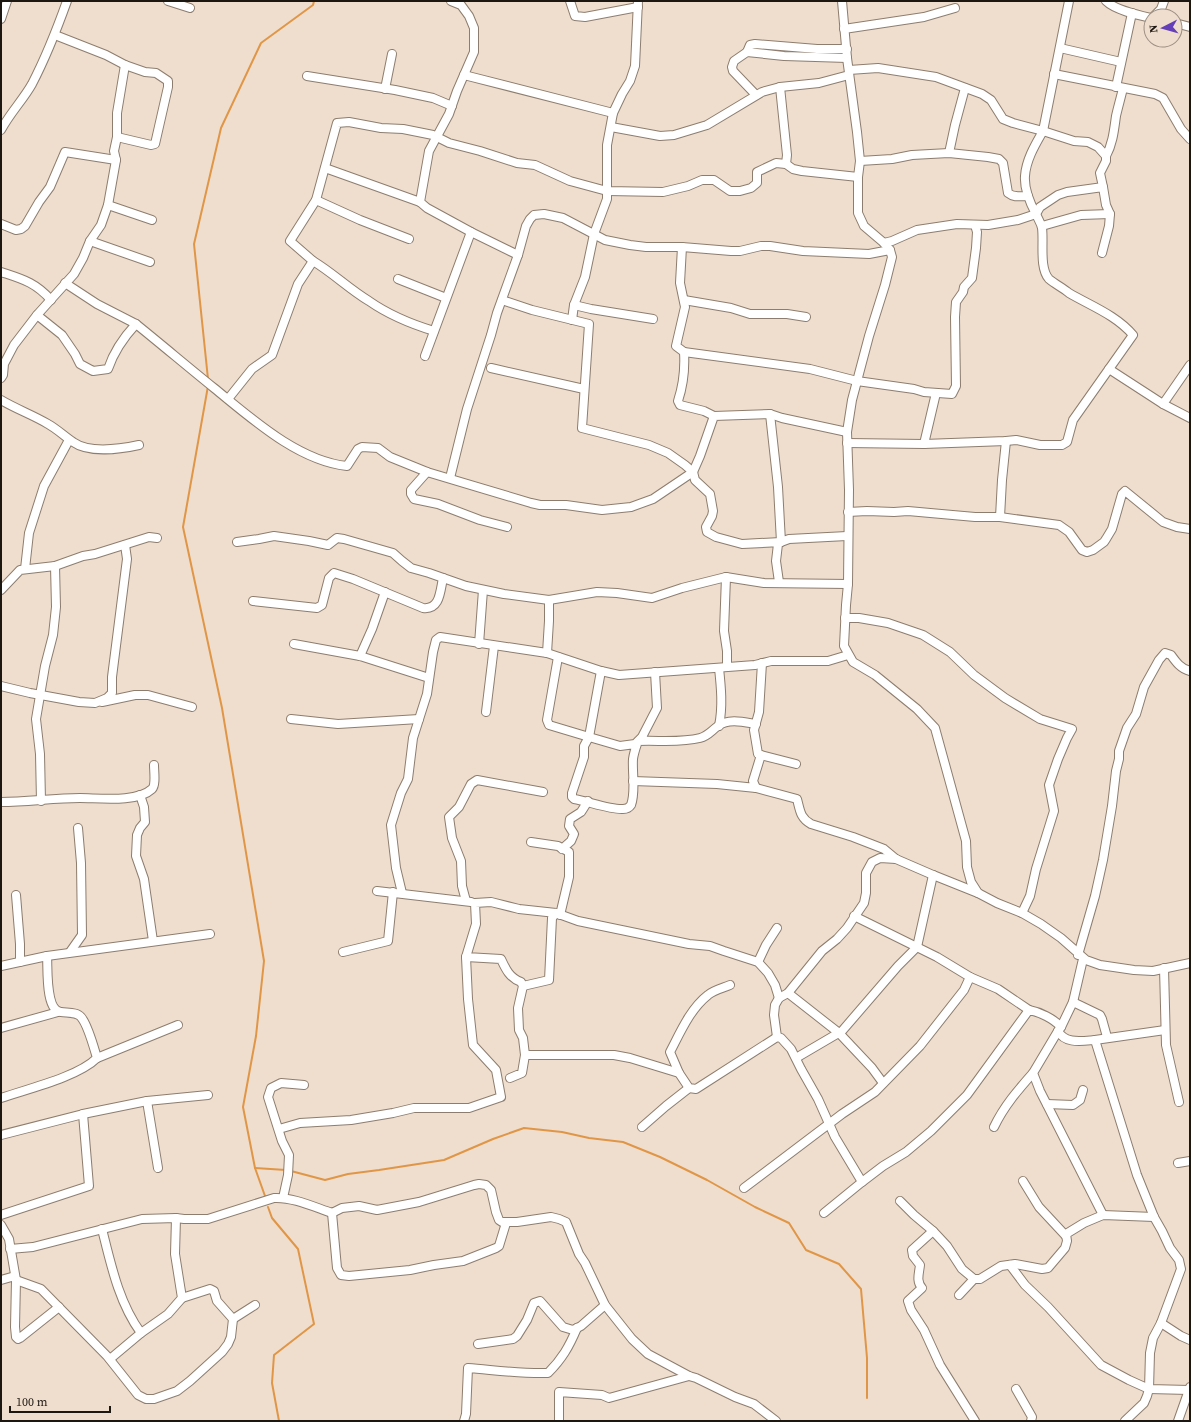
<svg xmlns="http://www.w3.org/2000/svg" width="1191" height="1422" font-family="'Source Serif 4',serif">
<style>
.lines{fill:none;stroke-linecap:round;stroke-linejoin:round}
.stream{stroke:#e09647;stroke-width:2}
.street-casing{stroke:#8d7d6e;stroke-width:10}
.street{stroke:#fff;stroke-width:8}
</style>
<rect width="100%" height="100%" fill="#efdece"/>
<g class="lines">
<g class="stream">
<polyline points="208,379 194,244 221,128 261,43 313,5 314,1"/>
<polyline points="208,386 183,527 222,708 264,961 256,1036 243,1107 255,1168 265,1196"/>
<polyline points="255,1168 286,1170"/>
<polyline points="291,1171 325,1180 348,1174 379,1170 444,1160 493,1139 524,1128 562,1132 589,1138 623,1142 660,1157 707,1180 755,1207 789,1223 806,1250 839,1264 861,1289 867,1358 867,1398"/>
<polyline points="268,1207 272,1218 298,1249 314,1324 274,1355 272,1383 279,1421"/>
</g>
<g class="street-casing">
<g id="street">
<polyline points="168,1 190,8"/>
<polyline points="451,1 461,5 469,16 474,28 474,52 457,91 449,114 429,151 420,202 427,208 471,232 518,255"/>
<polyline points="570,1 575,16 585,17 638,7"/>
<polyline points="842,1 847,58 857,132 860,161 858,177 858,213 864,226 884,243 890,250 892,257 885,285 869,336 852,400 847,432 849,490 848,584 846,605 844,646 853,662 875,675 917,709 935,728 966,841 967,867 971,882 978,893 997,903 1022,913 1041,924 1061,938 1086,960 1100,965 1134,970 1153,971 1190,963"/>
<path d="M1106 1C1115 10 1138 15 1151 18"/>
<polyline points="1154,16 1161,9 1164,1"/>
<polyline points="1,19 7,1"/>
<polyline points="1175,23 1190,27"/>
<polyline points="844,29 924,17 955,8"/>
<polyline points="55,35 106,55 125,65 145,72 156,73 168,81 168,87 155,144 151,145 117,137"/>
<polyline points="1060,48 1121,62"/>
<polyline points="747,52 750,45 755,44 817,49 847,49"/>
<polyline points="849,70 878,68 936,77 982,94 991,100 1003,119 1013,123 1043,131 1074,141 1088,142 1098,147 1106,156 1106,161 1100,173 1103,187"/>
<polyline points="1054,74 1155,94 1163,98 1181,129 1190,139"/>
<polyline points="464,75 613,113"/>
<polyline points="307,76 395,90 433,98 452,106"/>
<polyline points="780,87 787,155 786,164"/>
<polyline points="1116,87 1132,13"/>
<polyline points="385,89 392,54"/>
<polyline points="756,95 733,71 732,67 734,61 747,52 784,56 847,58"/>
<polyline points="611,127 660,136 674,135 707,125 762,92 780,87 819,83 849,75"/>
<path d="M1 130C10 113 23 100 32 84 46 57 57 29 67 1"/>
<polyline points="949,153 955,125 965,88"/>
<path d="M1106 156C1113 143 1114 130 1116 116 1118 107 1121 97 1123 88"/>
<path d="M860 161 892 159 912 155 949 153 988 157 999 159 1003 163 1008 193C1014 198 1021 196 1028 196"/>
<polyline points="325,168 420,202"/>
<polyline points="316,200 360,220 409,239"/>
<polyline points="108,205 152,220"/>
<polyline points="1,224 16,230 21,229 25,226 39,202 50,187 65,152 116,160"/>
<polyline points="1042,226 1081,215 1110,214"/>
<polyline points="90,241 150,262"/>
<polyline points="884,243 892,241 917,230 957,224 988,225 1018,220 1036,214 1040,207 1058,195 1067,192 1103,187 1106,205 1110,214 1109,226 1102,253"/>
<path d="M682 247 680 283 685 307 676 346 684 352C685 368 683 386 678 401L680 405 704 411 714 416"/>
<path d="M313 261C333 273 349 289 369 301 389 315 411 324 434 331"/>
<path d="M1 272C22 279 35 282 51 300"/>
<polyline points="398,279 446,298"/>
<polyline points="502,300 532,310 589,324 582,428 649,445 668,453 685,465 693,472 695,480 710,494 713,511 712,516 706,527 707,532 716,537 742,544 781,542 778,544 776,561 779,582"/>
<polyline points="684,300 731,308 750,314 787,314 806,317"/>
<polyline points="574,305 591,309 653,319"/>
<path d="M37 315 62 335 75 354 80 364 93 371 108 369C114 351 123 338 136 324L97 304 65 283"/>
<polyline points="572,320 574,305 585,277 594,234 607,199 607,145 613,113 622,94 630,81 635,66 638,1"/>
<path d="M136 324C162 345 188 367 214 388 251 418 298 461 347 466L358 449 362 447 378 448 390 457 427 472 531 503 540 505H566L602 510 631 507 653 499 693 472 700 456 714 416 770 414 782 418 847 432"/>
<polyline points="684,352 810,369 857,381 914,389 924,392 952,394 956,386 955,317 956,302 963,292 964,287 972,278 976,248 977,232 975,225"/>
<polyline points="425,356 471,232"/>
<polyline points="491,368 584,389"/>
<polyline points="1109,369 1163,404 1190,418"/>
<polyline points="1,378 3,375 4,364 14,345 37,315 74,274 83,258 90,241 101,225 108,205 116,160 114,151 117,137 117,113 125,65"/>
<polyline points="228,399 252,369 272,355 298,284 313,261 290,241 316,200 337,123 349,122 381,128 403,129 433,135 449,143 480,151 517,163 535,165 570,181 607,191 663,192 688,186 702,180 714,180 730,191 740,191 751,188 757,183 757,172 776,163 786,164 793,169 802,171 858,177"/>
<path d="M1 400C16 409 33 415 48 424 57 429 64 436 73 442 90 454 120 449 139 445"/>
<polyline points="1163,404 1190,365"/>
<polyline points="770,414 778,487 781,542 789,539 847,536"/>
<path d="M847 443 924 444 1006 441 1016 440 1040 445H1062L1067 442 1073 420 1133 335C1116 315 1091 306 1069 293 1063 288 1055 284 1049 279 1039 268 1044 242 1042 228 1041 223 1038 219 1036 214 1030 203 1024 189 1025 176 1026 160 1035 145 1043 131L1069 1"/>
<polyline points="924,444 936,393"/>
<polyline points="427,472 411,490 411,494 414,499 438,504 480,520 507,527"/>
<polyline points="450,478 467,409 491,335 497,313 518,255 526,226 530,219 534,215 544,214 563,218 605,240 630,245 646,247 682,247 731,251 740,251 761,246 770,246 803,251 869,254 890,250"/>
<polyline points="848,512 867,511 894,512 908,511 975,517 1000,517 1059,525 1069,532 1082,550 1087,552 1093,550 1104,542 1106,539 1112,529 1122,494 1125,491 1163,522 1177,527 1190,529"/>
<polyline points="1000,517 1002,480 1006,441"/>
<polyline points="237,542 259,539 274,536 309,541 328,545 337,538 344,539 393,553 402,561 411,568 429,573 466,586 504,594 549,600 597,592 617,593 652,598 682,588 726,577 764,583 848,584"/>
<polyline points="25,569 29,533 44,486 69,440"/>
<polyline points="726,577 724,631 727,651 727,666"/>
<polyline points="1,590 20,570 55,566 83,556 95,554 149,537 157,538"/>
<path d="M253 601 317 608 322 605 329 578 334 573 353 579 423 608C440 610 440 592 443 578"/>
<polyline points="845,618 859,618 888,623 923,635 950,652 974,675 1005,698 1040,719 1072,729 1067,738 1058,759 1049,785 1054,811 1036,869 1030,896 1022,913"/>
<polyline points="294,644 360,656 429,678"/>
<polyline points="479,644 483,590"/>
<polyline points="547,653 549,621 549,600"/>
<polyline points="360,656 372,629 385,592"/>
<polyline points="558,657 547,720 549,725 589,737 601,671"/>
<path d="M655 672 657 708 642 737 635 744 620 746 589 737 584 746V757L572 793V797L574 799C587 801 611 810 623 809 626 809 629 808 631 805 636 792 632 772 633 759 634 752 636 747 638 741 658 740 681 743 700 738 708 736 711 731 718 726 728 718 744 722 756 724"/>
<polyline points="1,686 30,693 79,702 95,703 107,698 112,693 112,677 127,559 125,545"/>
<polyline points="102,702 135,695 148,695 192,707"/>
<polyline points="486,712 494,646"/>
<polyline points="291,719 338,724 419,719"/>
<path d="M719 726C723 706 721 687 719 668"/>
<polyline points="761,755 796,764"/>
<polyline points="633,781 717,784 756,788 753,781 761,755 758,754 754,730 759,712 762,663"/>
<path d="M756 788 797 799C800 810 800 818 811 824L853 837 884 849 896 859 933 875 978 893"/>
<polyline points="140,795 144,807 145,822 140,828 137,835 136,856 144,879 153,941"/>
<polyline points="41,801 40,754 36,719 45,666 53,635 56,607 55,566"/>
<path d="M1 802C27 802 54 798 80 798 99 798 137 803 152 789 156 785 154 771 154 765"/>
<polyline points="531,842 558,846 569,852 569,877 560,915"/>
<polyline points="562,849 571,841 574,834 569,826 570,819 581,812 588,801"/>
<polyline points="377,891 471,902"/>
<polyline points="402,893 396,868 391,825 401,793 408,779 413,738 427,694 433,652 436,640 440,637 547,653 601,671 619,675 755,665 771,661 828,661 848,655"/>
<polyline points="16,895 20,944 20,962"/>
<polyline points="466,901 462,886 461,861 452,838 449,817 459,807 471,784 477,780 543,792"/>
<polyline points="854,916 937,957 970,977 998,989 1029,1010"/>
<polyline points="70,952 82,935 81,863 78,828"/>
<polyline points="343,952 388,941 393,892"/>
<path d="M1078 955 1095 896 1103 860 1112 806 1116 771 1119 759V751L1127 728 1136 714 1144 687 1159 660 1165 653 1171 655C1176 662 1181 669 1190 671"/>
<path d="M1083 959 1073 1002 1061 1027 1058 1031C1065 1044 1081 1041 1095 1040L1137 1175 1154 1217 1162 1231 1170 1248 1179 1260 1181 1269 1161 1323 1153 1338 1150 1353 1149 1389 1147 1396 1144 1403 1125 1421"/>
<polyline points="758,962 766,945 777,928"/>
<polyline points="1,966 47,956 210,934"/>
<polyline points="1164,968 1166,1045 1179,1102"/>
<polyline points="523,986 549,980 552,918 556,913"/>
<polyline points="788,993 839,1033 872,1068 883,1083"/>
<polyline points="1073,1002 1100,1015 1102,1019 1107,1037"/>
<polyline points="1,1028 58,1012"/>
<polyline points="1058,1031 1033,1073 1040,1091 1103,1215"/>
<polyline points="777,1037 774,1015 775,1005 779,998 788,993 822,951 837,939 847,928 864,903 866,893 866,873 872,862 880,858 896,859"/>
<polyline points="777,1037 781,1038 791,1049 801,1069 818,1099 835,1137 862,1182"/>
<polyline points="1095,1040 1165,1030"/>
<polyline points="525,1055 614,1055 630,1058 679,1073 689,1088 696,1089 777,1037"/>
<polyline points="97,1058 178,1025"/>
<polyline points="796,1058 842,1031 898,966 917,947 933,875"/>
<path d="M679 1073 670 1052C680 1033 690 1009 708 995 714 990 723 988 730 985"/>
<path d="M510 1078 522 1073 525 1055 523 1038 519 1030 518 1008 523 986 521 982C510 978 506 970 501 959L466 957 476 924 475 903 491 902 519 909 556 913 578 921 689 944 710 946 724 951 758 962 768 973 775 985 779 998"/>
<path d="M1 1098C27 1089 78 1077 97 1058 94 1048 88 1025 81 1017 77 1012 68 1013 61 1012 45 1011 48 968 47 956"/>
<polyline points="147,1101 158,1168"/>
<polyline points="1047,1104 1073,1105 1080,1100 1083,1090"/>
<polyline points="642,1127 666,1106 689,1088"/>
<path d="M994 1127C1004 1106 1018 1090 1033 1073"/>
<polyline points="279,1129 300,1123 351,1120 393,1113 414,1108 469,1108 501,1097 496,1070 473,1045 468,999 466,957"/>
<polyline points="1,1135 83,1114 147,1101 208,1095"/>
<polyline points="1178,1163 1190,1161"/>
<polyline points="1023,1181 1039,1207 1066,1236"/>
<polyline points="744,1188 842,1114 875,1092 920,1046 964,990 970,977"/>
<polyline points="283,1198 288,1175 289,1155 282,1141 268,1097 271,1088 281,1083 304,1085"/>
<polyline points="900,1201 914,1215 933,1231 947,1246 962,1269 974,1279 980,1279 1001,1266 1015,1264 1042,1269 1048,1268 1065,1248 1067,1241 1066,1234 1084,1223 1103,1215 1154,1217"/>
<polyline points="332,1213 337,1268 341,1275 349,1276 410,1270 434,1265 463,1261 496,1248 499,1246 506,1223"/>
<path d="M824 1213 862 1182 883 1166 906 1152 931 1131 967 1095 1029 1010C1040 1012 1054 1019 1061 1027"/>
<polyline points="1,1215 89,1186 83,1114"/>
<polyline points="1,1225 9,1239 16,1280 15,1327 16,1337 18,1339 20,1338 59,1307"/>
<path d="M102 1229C111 1265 119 1303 141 1333"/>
<path d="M933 1231 912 1250 913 1256 920 1265C919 1274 916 1281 922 1288L908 1301 911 1310 924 1330 940 1365 975 1421"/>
<path d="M10 1249 33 1247 142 1219 176 1218 184 1219H208L274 1198C293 1197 314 1207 332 1213L342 1208 359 1206 377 1210 419 1202 474 1185 479 1184 486 1185 491 1190 496 1212 499 1220 502 1222H517L551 1217 559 1219 566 1222 579 1254 585 1263 605 1305 632 1339 648 1354 689 1376 696 1378 735 1397 754 1404 776 1421"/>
<polyline points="1010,1265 1025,1285 1048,1307 1101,1365 1129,1380 1149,1389 1189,1390"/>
<polyline points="1,1280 15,1276"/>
<polyline points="16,1280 41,1289 107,1356 138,1395 146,1399 154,1399 177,1391 190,1381 222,1352 228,1344 231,1337 233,1319 217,1301 214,1291 210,1289 182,1298"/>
<polyline points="959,1295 974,1279"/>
<polyline points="233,1319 255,1305"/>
<polyline points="1161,1323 1181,1336 1190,1340"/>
<polyline points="478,1344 513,1339 517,1336 527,1320 534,1303 540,1301 563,1327 573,1330 581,1326 605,1305"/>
<polyline points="110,1359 141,1333 168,1314 182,1298 175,1254 176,1218"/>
<polyline points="1016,1389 1032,1417 1031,1421"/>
<path d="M464 1421 466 1414 468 1368C494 1370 521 1374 548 1373 562 1359 569 1347 577 1328"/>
<polyline points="559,1421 559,1392 602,1395 609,1398 689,1376"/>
<polyline points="1178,1421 1190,1387"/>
</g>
</g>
<use href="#street" class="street"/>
</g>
<rect width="1191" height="1422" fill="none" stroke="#1d1711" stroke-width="4"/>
<g transform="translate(1163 28) rotate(264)"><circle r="19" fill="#efdece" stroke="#9b8e82"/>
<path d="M0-3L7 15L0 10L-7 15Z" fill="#653fb8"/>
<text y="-6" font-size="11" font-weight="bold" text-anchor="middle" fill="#1d1711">N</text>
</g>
<path d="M10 1406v6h100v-6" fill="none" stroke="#1d1711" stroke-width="2"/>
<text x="16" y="1406" font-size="12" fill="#1d1711" stroke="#efdece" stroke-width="3" paint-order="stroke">100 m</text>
</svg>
